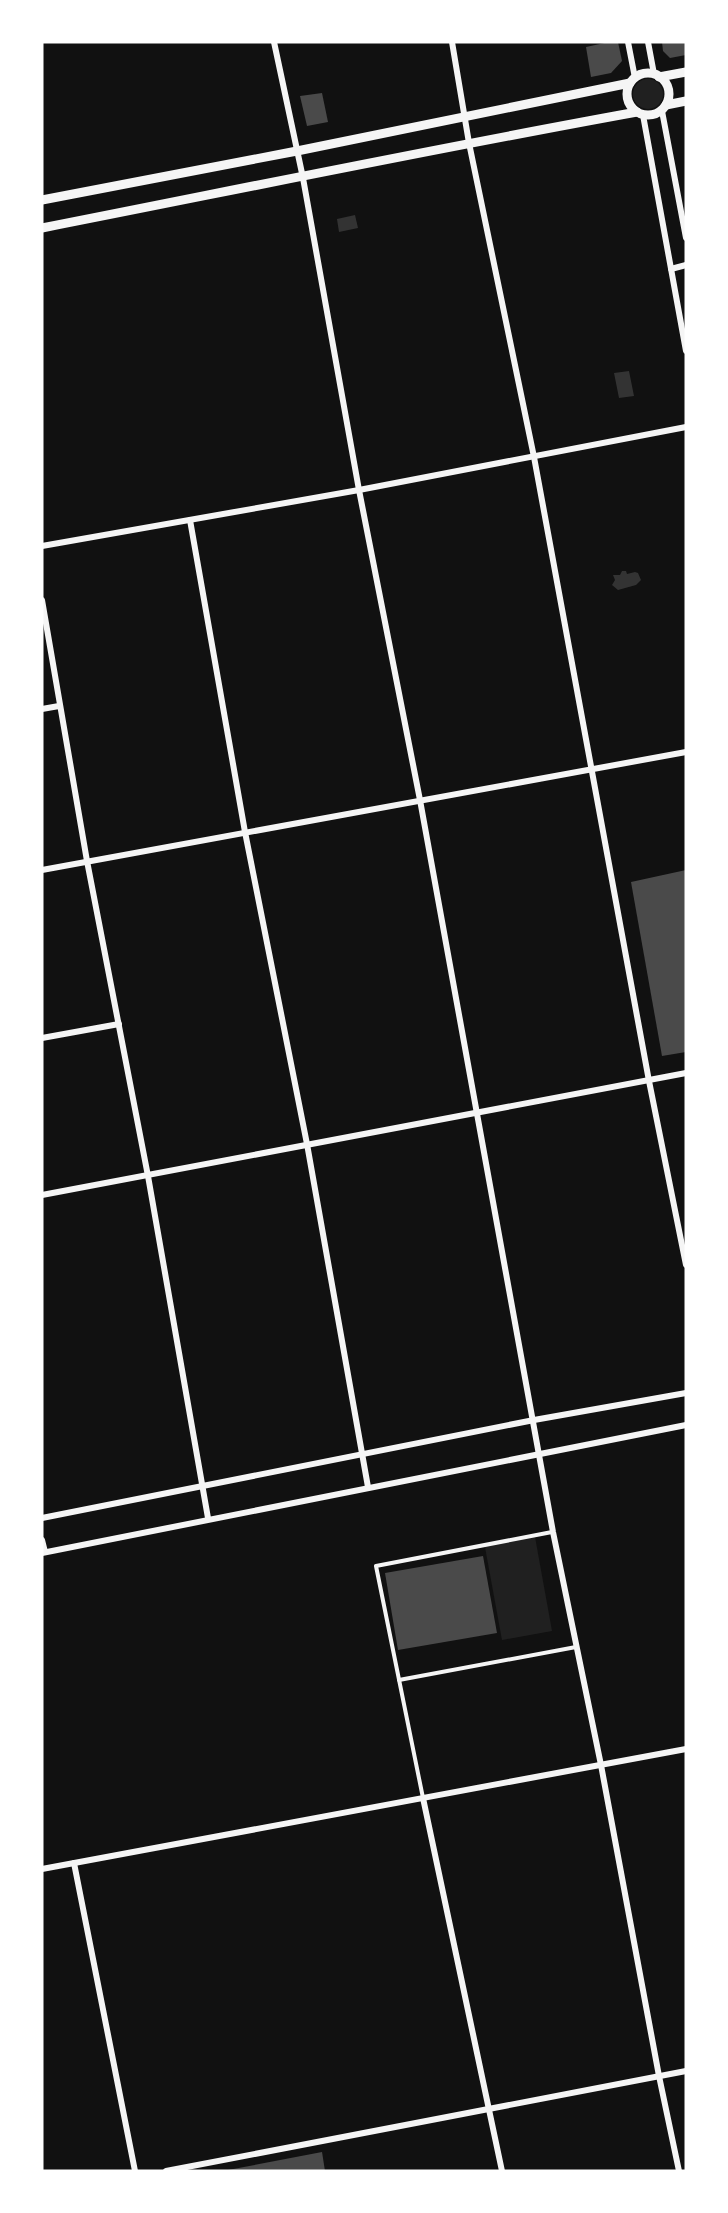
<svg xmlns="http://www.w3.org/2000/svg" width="728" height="2213" font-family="Barlow,sans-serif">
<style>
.green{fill:#202020}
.water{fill:#333}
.building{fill:#4a4a4a}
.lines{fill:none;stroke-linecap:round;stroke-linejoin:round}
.service{stroke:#f5f5f5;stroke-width:4}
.minor{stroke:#f5f5f5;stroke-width:6}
.tertiary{stroke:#f5f5f5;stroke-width:9}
</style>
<rect width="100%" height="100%" fill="#111"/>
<g class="green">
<circle cx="648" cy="94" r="15"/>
<polygon points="535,1537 552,1631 502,1640 485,1547"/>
</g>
<g class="water">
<polygon points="355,215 358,228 339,232 337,219"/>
<polygon points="629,371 634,396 619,398 614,373"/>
<polygon points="622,571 626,571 627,574 635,572 638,573 641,580 636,585 618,590 612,585 615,580 613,575 620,575"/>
</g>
<g class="building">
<polygon points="609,42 618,42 622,61 611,73 591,77 586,47"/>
<polygon points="662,42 686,42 686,55 670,58 663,51"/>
<polygon points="322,93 328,122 307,126 300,96"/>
<polygon points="686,870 686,1052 662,1056 631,882"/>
<polygon points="483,1556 497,1633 398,1650 385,1573"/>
<polygon points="322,2152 325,2171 228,2171 228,2170"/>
</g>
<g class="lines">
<g class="service">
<polyline points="399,1680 576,1647"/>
<polyline points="423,1798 376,1566 552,1532"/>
</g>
<g class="minor">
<polyline points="274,42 303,178 359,490 420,800 553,1532 601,1765 659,2076 679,2171"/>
<polyline points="452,42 469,143 534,457 649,1081 686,1265"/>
<polyline points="628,42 635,78"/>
<polyline points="648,42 654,74"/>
<polyline points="662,111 686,238"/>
<polyline points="643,115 686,351"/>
<polyline points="671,269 686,265"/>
<polyline points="190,520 245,832 307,1144 368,1487"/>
<polyline points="42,546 359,490 686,427"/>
<polyline points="42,600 87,861 148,1176 208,1518"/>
<polyline points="42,709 59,706"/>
<polyline points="42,870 686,752"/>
<polyline points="42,1038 119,1024"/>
<polyline points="42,1195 686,1073"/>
<polyline points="42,1518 534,1420 686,1393"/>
<polyline points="42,1540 45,1552"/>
<polyline points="42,1553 686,1425"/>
<polyline points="423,1798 502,2171"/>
<polyline points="74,1863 135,2171"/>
<polyline points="42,1869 686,1749"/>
<polyline points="166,2171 686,2071"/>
</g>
<g class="tertiary">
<circle cx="648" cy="94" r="21"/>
<polyline points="659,77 686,72"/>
<polyline points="666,105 686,101"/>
<polyline points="42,200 297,151 630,83"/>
<path d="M42 228C240 189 438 148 637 112"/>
</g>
</g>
<rect width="728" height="2213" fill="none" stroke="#ffffff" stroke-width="87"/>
</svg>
